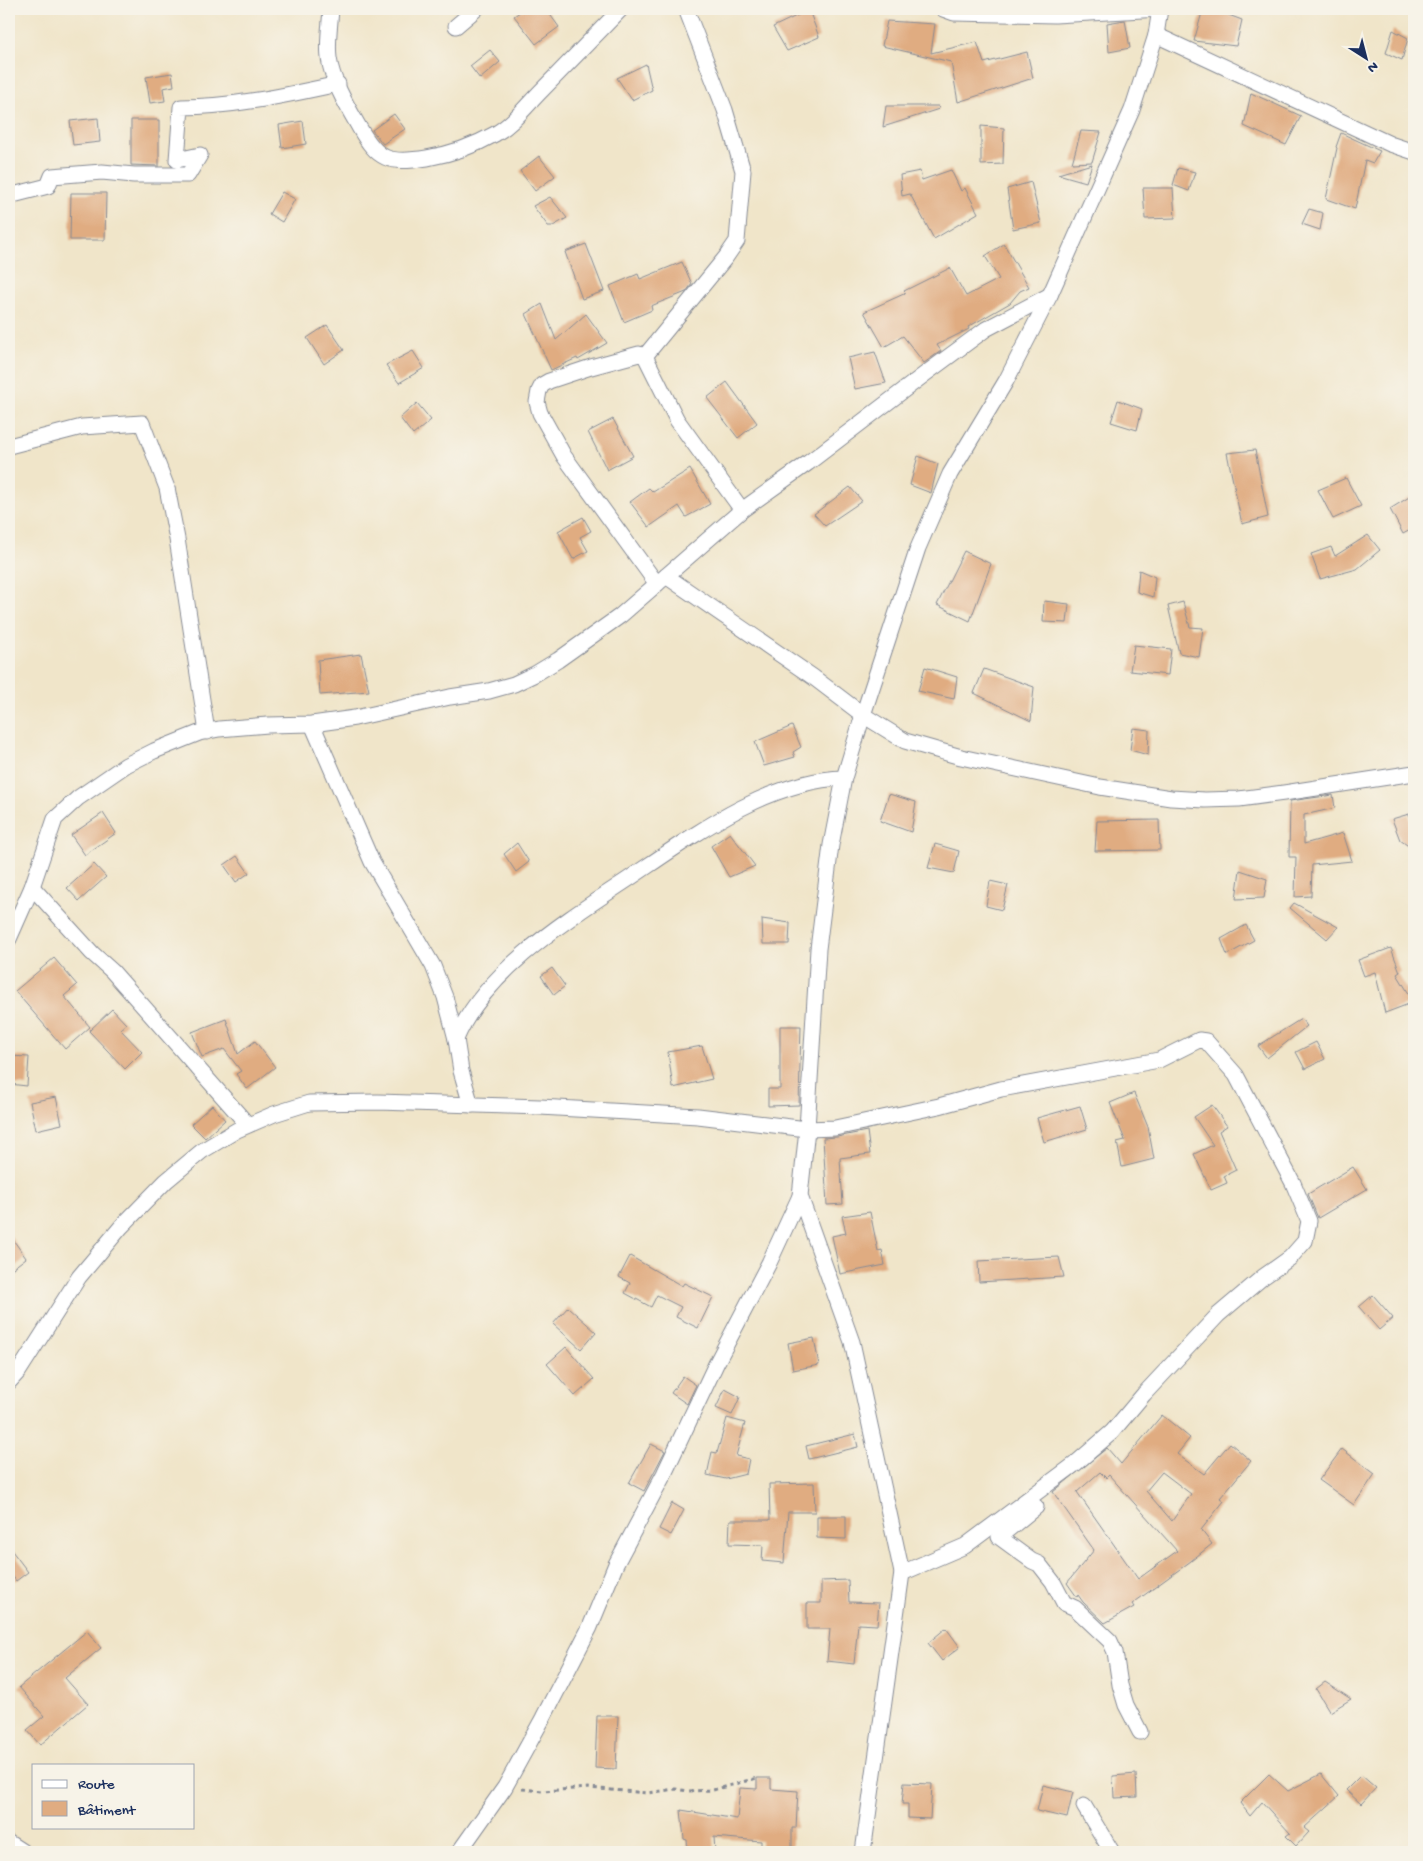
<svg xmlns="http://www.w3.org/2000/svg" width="1423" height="1861" font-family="'Gochi Hand',sans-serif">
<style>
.building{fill:#e0ac81;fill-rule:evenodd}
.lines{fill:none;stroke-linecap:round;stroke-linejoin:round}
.minor-casing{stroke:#868a94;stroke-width:17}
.path{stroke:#868a94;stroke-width:3;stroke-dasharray:4 4;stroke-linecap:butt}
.minor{stroke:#fff;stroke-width:15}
</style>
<rect width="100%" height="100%" fill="#f7f3e8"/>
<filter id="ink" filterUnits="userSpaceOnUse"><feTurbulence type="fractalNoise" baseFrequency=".02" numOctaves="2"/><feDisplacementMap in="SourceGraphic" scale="10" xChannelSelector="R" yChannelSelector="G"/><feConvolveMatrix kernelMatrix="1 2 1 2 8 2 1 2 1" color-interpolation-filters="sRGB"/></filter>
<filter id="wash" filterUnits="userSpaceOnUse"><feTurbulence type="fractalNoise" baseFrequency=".0096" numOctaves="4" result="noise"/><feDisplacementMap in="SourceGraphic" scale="20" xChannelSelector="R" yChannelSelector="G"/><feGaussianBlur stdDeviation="1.12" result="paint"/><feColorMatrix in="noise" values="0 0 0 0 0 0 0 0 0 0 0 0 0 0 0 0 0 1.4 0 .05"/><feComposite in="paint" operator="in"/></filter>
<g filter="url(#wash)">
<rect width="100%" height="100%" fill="#f0e5c9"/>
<g id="blocks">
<g class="building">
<polygon points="524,9 546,9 559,27 536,44 514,16"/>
<polygon points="1203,9 1218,9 1218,11 1242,20 1236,46 1194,41"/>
<polygon points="809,10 819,37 787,51 773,27"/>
<polygon points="1125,20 1130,48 1109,52 1107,23"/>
<polygon points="887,21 935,24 931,53 977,42 984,63 1027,52 1033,78 958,102 951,62 882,46"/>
<polygon points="1393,30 1408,38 1402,60 1386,53"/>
<polygon points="490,50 500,62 480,79 470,66"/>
<polygon points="646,64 652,90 632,100 617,78"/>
<polygon points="172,73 174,86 163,88 165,101 150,103 146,77"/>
<polygon points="1251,93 1301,116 1286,145 1244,126"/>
<polygon points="886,106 938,106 939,109 883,127"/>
<polygon points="394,114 405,129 383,144 372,130"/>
<polygon points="98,118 100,142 73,145 70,121"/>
<polygon points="131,120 159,120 159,166 131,165"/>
<polygon points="303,121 306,144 282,148 279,125"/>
<polygon points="981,126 1004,128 1003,164 981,165"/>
<polygon points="1081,131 1101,132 1092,162 1072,163"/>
<polygon points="1341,133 1380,151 1373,163 1365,160 1355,209 1326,199 1337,148 1336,147"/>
<polygon points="539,156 555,176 535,191 520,171"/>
<polygon points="1092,164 1086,182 1058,174"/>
<polygon points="1178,168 1195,172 1189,191 1173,185"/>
<polygon points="951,170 961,191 965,188 978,213 934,239 910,194 902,196 900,175 920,171 922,180"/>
<polygon points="1031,182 1041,223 1013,229 1007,189"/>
<polygon points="1143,188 1173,188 1175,218 1145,219"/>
<polygon points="282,192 295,199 282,222 269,214"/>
<polygon points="71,193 106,193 105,240 70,240"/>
<polygon points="550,197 567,218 553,226 548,226 533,206"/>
<polygon points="1309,209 1323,213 1320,230 1302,224"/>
<polygon points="586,244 604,291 582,299 565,252"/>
<polygon points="1004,244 1029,287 1020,291 1010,303 968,327 969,329 937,345 941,351 924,363 903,336 884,347 864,312 906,293 904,291 950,268 966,296 999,279 985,256"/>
<polygon points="682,262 692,284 686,292 651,306 652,310 624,322 610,286 638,274 640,279"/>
<polygon points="542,304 556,340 586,314 607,343 578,360 577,358 551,370 526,314"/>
<polygon points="327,325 344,350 324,364 307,338"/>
<polygon points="413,351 424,368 399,383 386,365"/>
<polygon points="875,352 886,383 855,389 848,358"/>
<polygon points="727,382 757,423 738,438 707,398"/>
<polygon points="1118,400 1142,409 1137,430 1111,422"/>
<polygon points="417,403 431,420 413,435 400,418"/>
<polygon points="613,419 633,456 607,470 588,432"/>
<polygon points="1255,450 1268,517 1242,524 1227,453"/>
<polygon points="918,456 938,464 931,493 910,485"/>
<polygon points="690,469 710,504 686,517 679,506 649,527 630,502 649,488 653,492"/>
<polygon points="1346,478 1361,506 1333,519 1318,490"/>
<polygon points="850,487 862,501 825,526 814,514"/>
<polygon points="1414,494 1414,528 1403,534 1390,509"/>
<polygon points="583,517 591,531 580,537 588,551 573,559 558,531"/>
<polygon points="1368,535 1380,550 1357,569 1320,579 1311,554 1331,547 1335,556"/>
<polygon points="964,551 991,564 970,621 937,605"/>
<polygon points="1139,570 1155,577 1153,597 1137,592"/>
<polygon points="1044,601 1069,604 1067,623 1043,622"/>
<polygon points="1183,602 1190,627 1203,628 1199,657 1179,653 1168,606"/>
<polygon points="1134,645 1171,649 1168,675 1130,671"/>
<polygon points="361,654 369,691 320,695 318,660"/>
<polygon points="925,667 957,677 954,699 918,691"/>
<polygon points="984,669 1034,687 1031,721 974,693"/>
<polygon points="792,726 801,747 793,752 795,757 764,766 755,742"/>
<polygon points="1133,728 1149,730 1148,755 1130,750"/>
<polygon points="889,794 916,802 911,832 880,821"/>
<polygon points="1333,795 1335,808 1304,815 1304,844 1343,833 1352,861 1312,865 1311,896 1295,897 1296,857 1289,857 1290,801"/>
<polygon points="103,813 116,833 85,855 71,835"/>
<polygon points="1409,814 1411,824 1414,824 1414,850 1400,840 1392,819"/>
<polygon points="1159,820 1160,850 1095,851 1097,821"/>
<polygon points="730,833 755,866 729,877 711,846"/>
<polygon points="517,843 529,862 516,872 504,854"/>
<polygon points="935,844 959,851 954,873 928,868"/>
<polygon points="237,856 249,873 236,882 224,865"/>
<polygon points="94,864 106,877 79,901 67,888"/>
<polygon points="1240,870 1267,879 1264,898 1236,899"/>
<polygon points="990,881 1008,885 1002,910 986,906"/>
<polygon points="1294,903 1338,927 1327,939 1290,908"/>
<polygon points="762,919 790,923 789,944 763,944"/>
<polygon points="1246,925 1254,940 1227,955 1221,939"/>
<polygon points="1391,948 1400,972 1397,974 1414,1002 1385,1013 1375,972 1364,976 1358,960"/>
<polygon points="54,958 77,985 64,996 90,1027 65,1049 15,991"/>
<polygon points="552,968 565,986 554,995 541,976"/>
<polygon points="112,1009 126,1024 120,1029 142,1052 125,1069 89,1031"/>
<polygon points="226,1019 238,1054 255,1041 275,1067 247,1089 236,1074 241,1071 224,1049 202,1057 192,1032"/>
<polygon points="1301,1019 1307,1026 1267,1058 1258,1046"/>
<polygon points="780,1026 801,1026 799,1105 768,1106 768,1089 780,1089"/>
<polygon points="1316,1042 1325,1059 1305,1069 1296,1052"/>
<polygon points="702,1046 712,1079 673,1088 668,1052"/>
<polygon points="9,1056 29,1057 27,1086 9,1084"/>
<polygon points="1134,1093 1148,1127 1154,1159 1122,1167 1117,1142 1125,1140 1110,1103"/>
<polygon points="56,1097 62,1124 36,1130 30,1102"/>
<polygon points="212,1105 225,1120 205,1138 191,1124"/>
<polygon points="1212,1105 1227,1126 1219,1131 1236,1170 1224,1176 1227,1183 1211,1190 1194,1154 1213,1145 1194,1117"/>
<polygon points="1080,1106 1087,1129 1044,1142 1037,1118"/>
<polygon points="867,1131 870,1154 840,1158 843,1204 827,1205 823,1138 837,1137"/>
<polygon points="1353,1167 1367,1189 1318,1218 1308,1194"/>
<polygon points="870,1212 878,1251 882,1250 885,1265 840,1274 832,1236 846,1233 842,1216"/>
<polygon points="9,1234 26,1258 9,1271"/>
<polygon points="630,1256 682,1286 684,1283 713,1297 698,1328 676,1317 681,1307 657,1295 651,1307 625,1293 630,1283 619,1277"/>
<polygon points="1059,1257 1064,1277 979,1282 978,1261"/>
<polygon points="1373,1295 1393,1318 1379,1330 1359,1307"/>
<polygon points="568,1307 596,1332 581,1349 553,1324"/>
<polygon points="814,1338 819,1365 793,1370 788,1343"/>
<polygon points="566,1347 594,1379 575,1396 547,1364"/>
<polygon points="683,1376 696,1385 687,1404 671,1393"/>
<polygon points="725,1389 740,1397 732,1415 716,1408"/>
<path d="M1162 1415 1190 1438 1177 1454 1204 1474 1230 1443 1251 1461 1220 1498 1224 1501 1201 1530 1212 1544 1191 1561 1132 1604 1134 1607 1105 1623 1083 1602 1078 1595 1077 1597 1067 1583 1094 1550 1053 1492 1107 1448 1121 1464ZM1100 1472 1106 1478 1109 1475 1177 1551 1138 1579 1077 1492ZM1162 1472 1191 1494 1172 1521 1146 1491Z"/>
<polygon points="727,1418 745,1423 736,1456 749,1459 746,1474 726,1479 707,1475 712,1452 717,1453"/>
<polygon points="855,1434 858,1447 809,1459 806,1446"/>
<polygon points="651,1444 665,1451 644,1491 629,1483"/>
<polygon points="1342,1449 1375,1474 1354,1505 1319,1480"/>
<polygon points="814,1483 815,1512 788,1512 784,1563 762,1561 763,1545 729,1544 730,1520 770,1520 769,1484"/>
<polygon points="672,1503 684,1510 671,1535 659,1529"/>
<polygon points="817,1516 846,1516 846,1539 817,1538"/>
<polygon points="9,1547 28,1572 16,1581 9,1571"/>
<polygon points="848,1580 849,1602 879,1603 877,1625 858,1624 854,1664 827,1661 830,1629 807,1629 807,1603 821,1603 821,1581"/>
<polygon points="946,1628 960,1647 942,1661 928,1643"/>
<polygon points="87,1631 101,1648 65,1678 88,1704 40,1745 27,1730 44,1716 19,1687"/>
<polygon points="1325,1682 1351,1699 1330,1712 1316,1689"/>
<polygon points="597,1716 618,1716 616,1769 595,1768"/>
<polygon points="1136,1774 1137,1797 1114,1798 1113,1776"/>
<polygon points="1269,1774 1288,1791 1321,1774 1339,1796 1304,1828 1309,1832 1296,1846 1286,1836 1290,1833 1262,1802 1250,1816 1240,1803"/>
<polygon points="1361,1775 1376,1788 1361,1804 1346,1790"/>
<polygon points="757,1778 771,1778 771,1789 798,1791 796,1828 792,1828 792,1852 761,1852 761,1841 714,1837 715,1852 688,1852 687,1840 684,1839 681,1810 737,1819 740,1788 757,1789"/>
<polygon points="904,1783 932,1784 930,1819 908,1818 908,1804 902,1804"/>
<polygon points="1043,1785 1073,1792 1067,1818 1037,1811"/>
</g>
</g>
</g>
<g filter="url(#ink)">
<use href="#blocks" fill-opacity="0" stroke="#868a94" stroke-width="1"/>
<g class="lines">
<g class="minor-casing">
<g id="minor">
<path d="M331 9C330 25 327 42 329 58 332 81 347 106 359 127 378 161 389 164 427 158 450 154 474 146 495 134 513 124 527 105 542 90 568 63 595 36 621 9"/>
<polyline points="943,9 954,13 1055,15 1160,9"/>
<polyline points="456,26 476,9"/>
<polyline points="1156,35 1390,144 1414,152"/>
<path d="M9 196 48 186 52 176 102 172 134 175H188L200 155 177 160 181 107C234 107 287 95 338 84"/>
<polyline points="645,356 726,257 737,241 743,171 725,110 686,9"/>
<polyline points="9,446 82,427 142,423 167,488 177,539 207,732"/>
<polyline points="666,576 813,677 863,715 905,741 961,757 1100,787 1171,798 1205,800 1239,799 1284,793 1414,773"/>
<polyline points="657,584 564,456 540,413 537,402 539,391 542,385 549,381 591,367 639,354 645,356 677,420 742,510"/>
<polyline points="312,724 372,862 433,966 445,997 456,1039 461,1071 471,1105"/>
<polyline points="32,887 92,953 112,971 248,1125"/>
<polyline points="9,939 32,887 55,819 78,798 126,765 154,751 199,733 219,729 268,725 312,724 355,718 450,697 489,691 514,684 535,674 558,660 620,616 742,510 808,463 925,374 986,329 1050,295"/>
<path d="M456 1039C485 970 570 918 630 878 691 837 767 780 844 778"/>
<polyline points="800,1196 852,1342 902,1573 863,1852"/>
<polyline points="9,1382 19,1371 79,1277 121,1227 166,1181 202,1151 237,1130 274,1114 309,1103 378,1102 540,1107 698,1116 807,1129 835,1128 939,1106 1001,1089 1159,1060 1199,1040 1206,1041 1236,1075 1293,1183 1309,1221 1305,1241 1290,1258 1263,1277 1218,1315 1144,1394 1112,1432 1075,1464 965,1546 902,1573"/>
<polyline points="1027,1500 1036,1507 999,1537 1032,1561 1039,1564 1053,1582 1064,1603 1075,1608 1110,1641 1115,1652 1120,1685 1126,1705 1140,1732"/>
<polyline points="1084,1806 1112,1852"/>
<polyline points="9,1843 23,1852"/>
<polyline points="459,1852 505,1787 543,1718 590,1627 616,1564 664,1474 716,1364 769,1263 800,1196 807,1129 818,949 831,845 844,778 863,715 918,548 950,474 1006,381 1050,295 1132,110 1156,35 1160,9"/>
</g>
</g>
<polyline class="path" points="522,1789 543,1791 588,1788 648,1793 675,1789 688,1791 713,1790 757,1778"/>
<use href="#minor" class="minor"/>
</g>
</g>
<rect width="1423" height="1861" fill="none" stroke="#f7f3e8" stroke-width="30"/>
<rect x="32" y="1764" width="162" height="65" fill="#f7f3e8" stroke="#9fa5b1"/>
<rect x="42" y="1780" width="25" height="8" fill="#ffffff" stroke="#9fa5b1"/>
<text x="78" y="1788" font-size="15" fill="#1b2f5e">Route</text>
<rect x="42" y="1801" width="25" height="15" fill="#e0ac81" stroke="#9fa5b1"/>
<text x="78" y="1814" font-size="15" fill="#1b2f5e">Bâtiment</text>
<g transform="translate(1366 58) rotate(144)" stroke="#f7f3e8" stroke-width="4" paint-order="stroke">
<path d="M0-4L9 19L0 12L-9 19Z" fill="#1b2f5e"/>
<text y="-8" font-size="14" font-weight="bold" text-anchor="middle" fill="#1b2f5e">N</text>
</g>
</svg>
